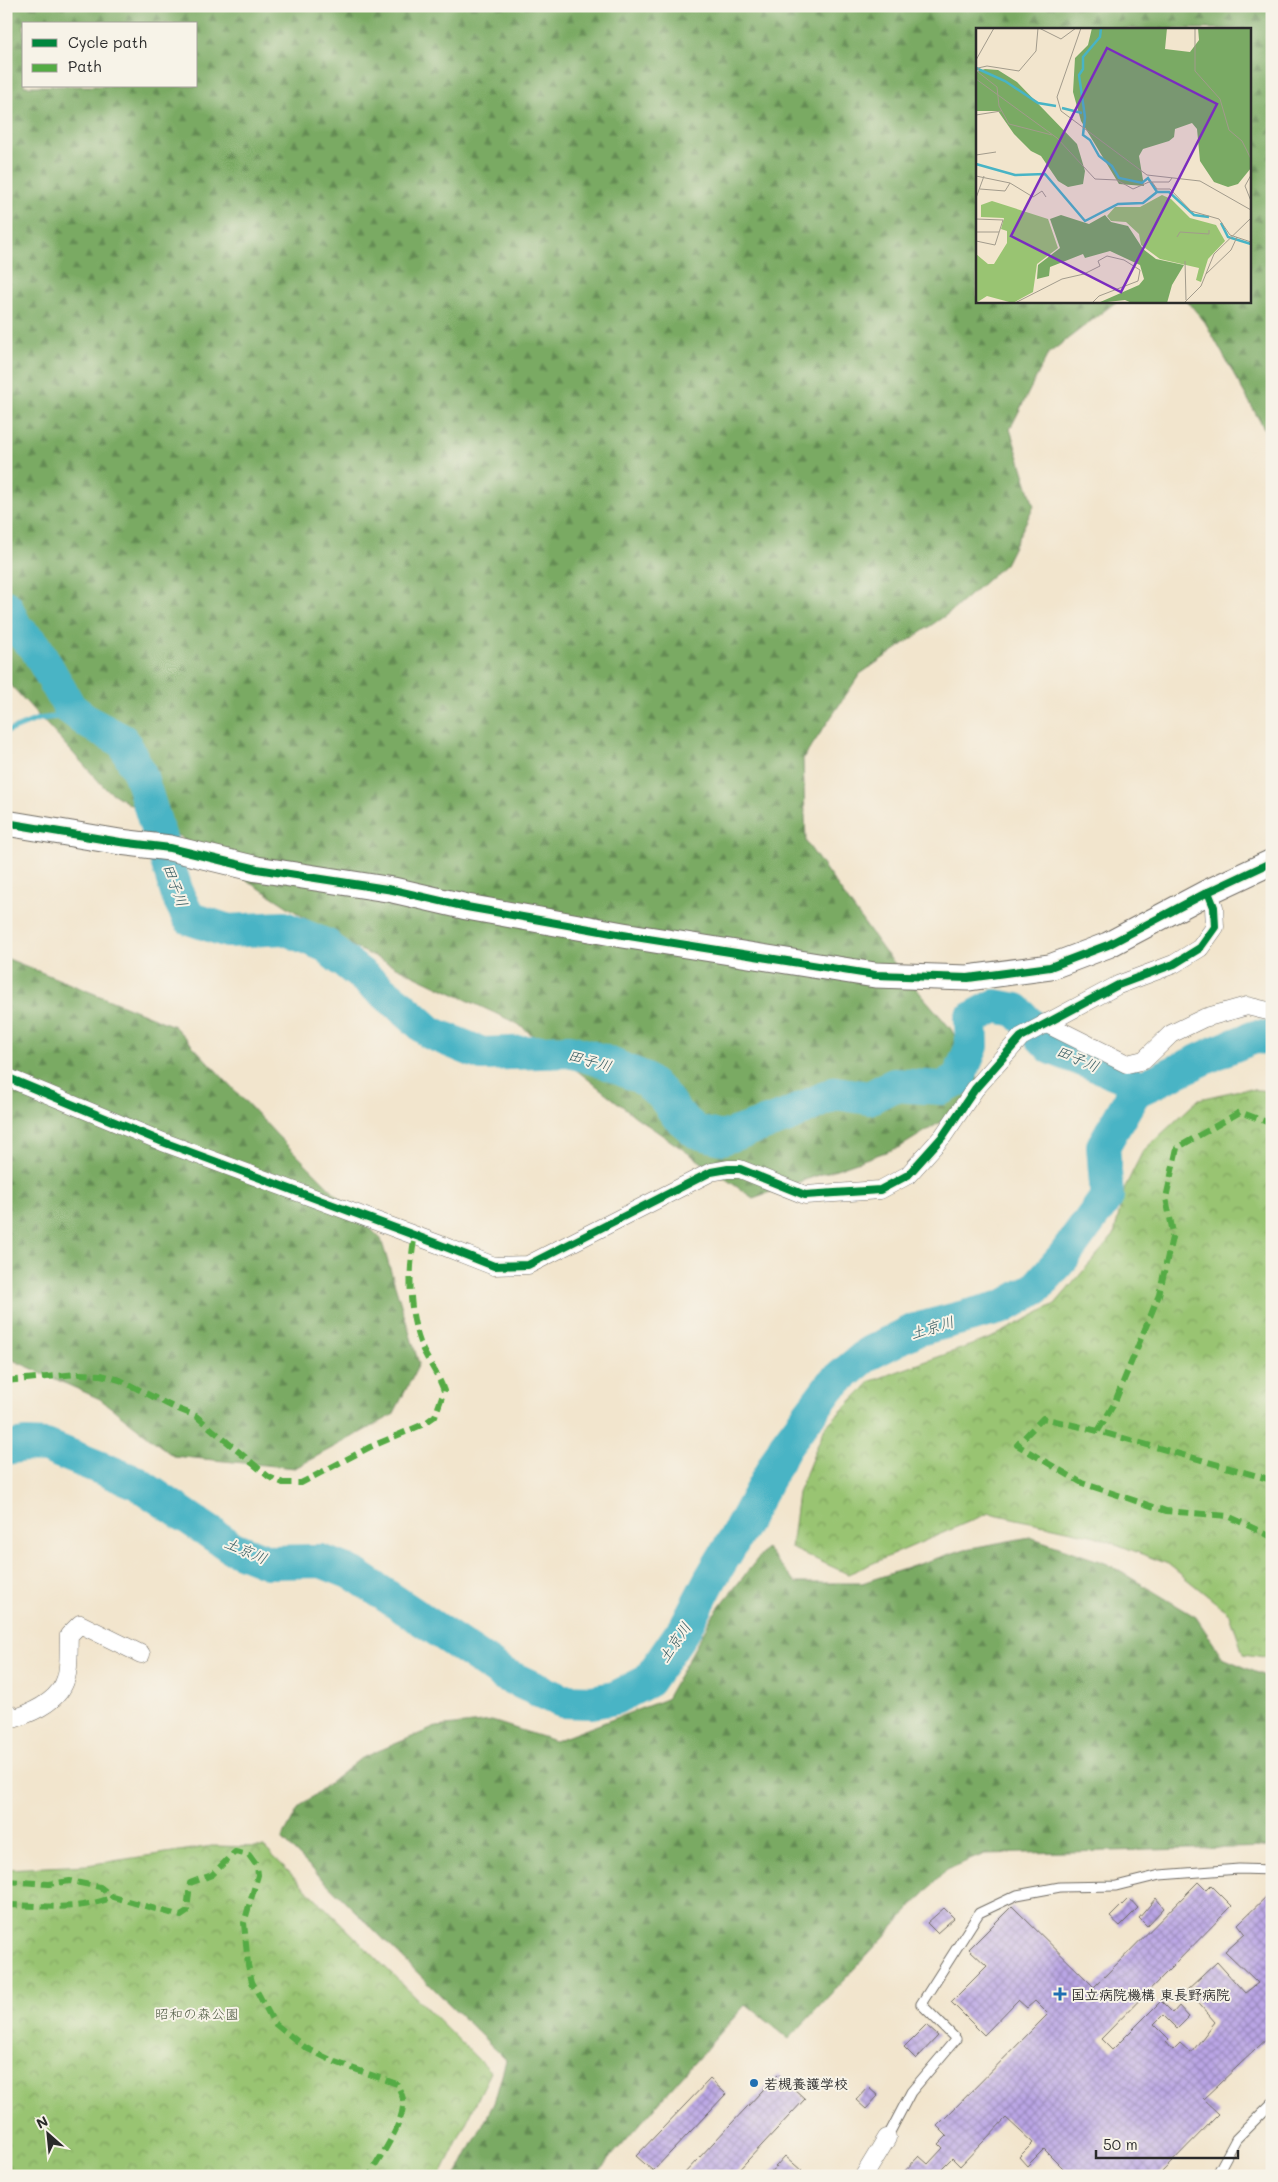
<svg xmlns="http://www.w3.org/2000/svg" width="1278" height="2182" font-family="Mali,'Klee One',sans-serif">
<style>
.forest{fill:url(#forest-firs);stroke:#526a48;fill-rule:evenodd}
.park{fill:url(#park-crowns);stroke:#62784e}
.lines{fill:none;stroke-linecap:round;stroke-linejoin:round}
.stream{stroke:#48b4c5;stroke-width:5.5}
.river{stroke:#48b4c5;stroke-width:34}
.building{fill:url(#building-cross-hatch)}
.lane-casing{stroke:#716c64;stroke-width:11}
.street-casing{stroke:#716c64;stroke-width:19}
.secondary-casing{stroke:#716c64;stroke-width:27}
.lane{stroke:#fff;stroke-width:9}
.street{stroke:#fff;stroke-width:18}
.secondary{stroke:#fff;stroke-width:25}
.quiet{stroke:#54ab44;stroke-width:6;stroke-dasharray:12 6;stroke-linecap:butt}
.cycleway-casing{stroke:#f7f3e8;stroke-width:11}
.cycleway{stroke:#00873e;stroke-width:8}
.poi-dot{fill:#1f6fb2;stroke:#f7f3e8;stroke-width:2}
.labels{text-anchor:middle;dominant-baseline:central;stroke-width:4;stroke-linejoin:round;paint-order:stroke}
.poi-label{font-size:14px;font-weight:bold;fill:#2b2b2b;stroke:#f7f3e8;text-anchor:start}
.park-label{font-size:14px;fill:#4c5940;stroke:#f7f3e8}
.water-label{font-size:15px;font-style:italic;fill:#355b61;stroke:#f7f3e8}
.inset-river{fill:none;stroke:#48b4c5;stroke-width:2.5}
.inset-road{fill:none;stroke:#a29b8c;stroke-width:1}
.view{fill:#7b2cbf;fill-opacity:0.15;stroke:#7b2cbf;stroke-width:2.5}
.inset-edge{fill:none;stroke:#2b2b2b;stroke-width:2.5}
</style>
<defs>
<pattern id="forest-firs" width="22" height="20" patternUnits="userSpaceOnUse" patternTransform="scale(1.25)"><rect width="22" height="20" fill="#7aaa64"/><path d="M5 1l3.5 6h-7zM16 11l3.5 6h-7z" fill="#648b53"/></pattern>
<pattern id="park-crowns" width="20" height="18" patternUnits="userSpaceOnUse" patternTransform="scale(1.25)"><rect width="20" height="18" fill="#99c472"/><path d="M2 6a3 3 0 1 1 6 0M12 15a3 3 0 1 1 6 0" fill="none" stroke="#7d9f5e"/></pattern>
<pattern id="building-cross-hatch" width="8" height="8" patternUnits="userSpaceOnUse" patternTransform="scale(1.25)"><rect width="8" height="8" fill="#baa5e5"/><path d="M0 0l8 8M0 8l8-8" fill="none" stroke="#9787ba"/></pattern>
</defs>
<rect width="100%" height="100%" fill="#f7f3e8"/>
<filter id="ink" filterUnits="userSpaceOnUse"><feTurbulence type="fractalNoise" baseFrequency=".02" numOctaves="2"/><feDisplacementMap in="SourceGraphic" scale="10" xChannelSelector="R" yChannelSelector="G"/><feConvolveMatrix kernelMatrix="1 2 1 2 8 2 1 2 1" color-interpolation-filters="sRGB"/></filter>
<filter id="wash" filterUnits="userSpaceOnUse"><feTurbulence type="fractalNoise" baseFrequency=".0096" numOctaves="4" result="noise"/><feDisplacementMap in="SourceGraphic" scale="20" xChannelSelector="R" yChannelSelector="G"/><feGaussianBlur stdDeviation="1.12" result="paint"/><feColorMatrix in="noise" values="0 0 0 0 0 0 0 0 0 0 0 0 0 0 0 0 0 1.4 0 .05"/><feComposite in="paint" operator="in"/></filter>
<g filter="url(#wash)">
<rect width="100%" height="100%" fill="#f2e5cd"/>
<g class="forest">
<path d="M6 6H1272V443L1205 322 1187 301H1249V29H977V301H1117L1048 354 1010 429 1034 506 1005 564 952 611 860 674 803 759 806 842 884 951 951 1029 986 1094 900 1147 753 1198 636 1117 518 1024 339 940 106 789 6 680ZM24 24H196V86H24Z"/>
<polygon points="6,958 174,1026 276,1134 381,1239 419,1364 393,1415 295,1468 173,1456 100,1399 6,1357"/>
<polygon points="1030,1537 1108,1564 1196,1617 1223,1658 1272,1679 1272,1847 985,1854 947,1869 789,2039 746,2004 594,2176 456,2176 494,2103 506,2060 282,1839 299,1807 361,1758 436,1727 492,1721 555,1741 666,1699 713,1615 766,1548 796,1583 862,1583 965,1549"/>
</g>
<g class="park">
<polygon points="1244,1089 1272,1091 1272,1658 1243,1654 1230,1614 1168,1564 1095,1536 989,1513 848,1574 791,1548 798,1493 825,1427 871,1381 991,1338 1055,1304 1114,1235 1125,1187 1143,1151 1199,1099"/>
<polygon points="212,1846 264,1847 491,2072 440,2176 6,2176 6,1869 87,1865"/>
</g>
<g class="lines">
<polyline class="stream" points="6,732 38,719 57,717 60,719 78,715"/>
<g class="river">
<polyline points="6,607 16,628 35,646 70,708 91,724 123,741 140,774 178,896 189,918 228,931 284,928 327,946 336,955 401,1006 431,1033 482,1054 570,1051 600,1060 641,1077 662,1094 678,1116 697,1132 722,1138 785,1117 836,1093 869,1098 894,1085 942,1088 958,1080 972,1046 971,1019 995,1006 1016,1010 1052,1048 1126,1077 1135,1091"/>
<polyline points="1135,1091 1222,1050 1255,1037 1272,1038"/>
<polyline points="6,1448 25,1445 46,1446 103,1469 137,1483 233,1548 268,1562 321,1561 354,1574 503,1674 562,1701 591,1702 615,1698 648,1681 686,1626 711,1578 740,1530 785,1446 831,1385 868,1354 915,1330 1003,1307 1036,1288 1064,1256 1107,1197 1103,1146 1135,1091"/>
</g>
</g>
<g id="blocks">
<g class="building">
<polygon points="1198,1882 1206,1890 1211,1885 1232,1906 1101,2039 1112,2050 1161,2001 1173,2013 1179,2006 1189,2017 1177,2029 1163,2015 1154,2024 1169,2039 1166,2042 1173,2050 1180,2043 1191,2053 1215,2022 1187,1990 1217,1962 1245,1993 1258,1983 1225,1951 1245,1933 1238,1924 1272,1891 1272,2034 1203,2099 1219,2114 1158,2176 1071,2176 1044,2149 1027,2166 1019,2157 1033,2143 1006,2118 960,2166 952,2158 937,2173 940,2176 900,2176 919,2156 928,2164 943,2148 939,2144 947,2136 937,2126 1048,2014 1035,2001 1027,2008 1018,2000 984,2035 951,2002 987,1966 969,1949 1012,1906 1094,1987"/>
<polygon points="1129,1898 1138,1908 1120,1926 1110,1917"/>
<polygon points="1156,1898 1164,1908 1147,1926 1139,1918"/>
<polygon points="944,1908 954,1918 937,1933 927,1923"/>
<polygon points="926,2025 938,2036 916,2059 904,2047"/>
<polygon points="778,2074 805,2099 733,2176 682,2176"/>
<polygon points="710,2079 726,2094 653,2171 636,2156"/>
<polygon points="868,2087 878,2096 866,2109 856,2100"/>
<polygon points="785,2156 802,2171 797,2176 767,2176"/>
</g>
</g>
</g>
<g filter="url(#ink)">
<use href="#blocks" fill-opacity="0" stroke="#716c64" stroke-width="1"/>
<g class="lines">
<g class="lane-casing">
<g id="lane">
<polyline points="887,2138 911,2092 956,2039 921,2004 979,1913 1017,1895 1060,1887 1116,1886 1160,1875 1239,1869 1272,1870"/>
<polyline points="1216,2176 1236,2139 1272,2103"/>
</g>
</g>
<g class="street-casing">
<g id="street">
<polyline points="1045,1023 1127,1064 1144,1060 1171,1034 1204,1018 1247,1006 1272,1012"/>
<polyline points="6,1077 163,1142 438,1244 494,1266 528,1265 711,1172 728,1169 740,1169 805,1195 880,1190 908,1175 943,1136 975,1089 1021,1037 1118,985 1174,964 1200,948 1215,927 1214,907 1208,892"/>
<path d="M6 1712 16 1718C36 1711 60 1700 66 1678 70 1665 68 1648 69 1635L80 1624 141 1654"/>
<polyline points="864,2176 887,2138"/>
</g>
</g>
<g class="secondary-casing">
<polyline id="secondary" points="6,823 120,842 170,848 257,869 393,890 467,907 623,935 875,975 968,978 1050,967 1108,945 1208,892 1272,862"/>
</g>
<use href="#lane" class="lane"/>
<use href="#street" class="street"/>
<use href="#secondary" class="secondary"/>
<g class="quiet">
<path d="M6 1381 76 1374 101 1375 120 1380 173 1407 196 1416 269 1477 283 1483H301L370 1447 424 1424 435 1416 444 1391C439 1376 430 1364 423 1350 408 1315 408 1271 415 1235"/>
<polyline points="1098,1431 1114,1404 1159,1295 1173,1233 1166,1198 1177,1148 1240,1112 1272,1124"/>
<polyline points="1272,1480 1098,1431 1043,1418 1017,1445 1082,1483 1166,1511 1228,1516 1272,1537"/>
<path d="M6 1881 49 1884 70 1881 100 1887 113 1897 181 1916 187 1912 190 1883 212 1875 235 1852 249 1855 257 1866 258 1875 244 1923 248 1965 252 1982 274 2023 306 2048 335 2062 397 2084C399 2089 402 2094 403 2099 406 2121 380 2157 369 2176"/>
<path d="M6 1907 10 1905C48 1906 78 1911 113 1897"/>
</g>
<g class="cycleway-casing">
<g id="cycleway">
<polyline points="6,823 120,842 170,848 257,869 393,890 467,907 623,935 875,975 968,978 1050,967 1108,945 1208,892 1272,862"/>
<polyline points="6,1077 163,1142 438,1244 494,1266 528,1265 711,1172 728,1169 740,1169 805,1195 880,1190 908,1175 943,1136 975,1089 1021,1037 1118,985 1174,964 1200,948 1215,927 1214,907 1208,892"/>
</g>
</g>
<use href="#cycleway" class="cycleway"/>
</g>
</g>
<g class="poi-dot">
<path d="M1057.5 1986.5h5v5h5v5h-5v5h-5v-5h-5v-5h5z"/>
<circle cx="754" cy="2083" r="5"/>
</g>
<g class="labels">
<g class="poi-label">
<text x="1071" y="1994">国立病院機構 東長野病院</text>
<text x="764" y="2083">若槻養護学校</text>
</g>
<g class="park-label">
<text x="197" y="2013">昭和の森公園</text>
</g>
<g class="water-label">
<text transform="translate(176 885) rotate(70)">田子川</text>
<text transform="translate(1078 1058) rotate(23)">田子川</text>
<text transform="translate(590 1060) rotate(16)">田子川</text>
<text transform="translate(932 1327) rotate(-17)">土京川</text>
<text transform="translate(246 1550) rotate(23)">土京川</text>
<text transform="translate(674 1642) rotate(-56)">土京川</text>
</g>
</g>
<g transform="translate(976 28)">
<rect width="275" height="275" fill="#f2e5cd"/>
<path d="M116 0H191L189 21 214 24 223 12 222 0H275V140L262 156 252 159 238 154 224 133 221 101 216 95 199 101 198 109 193 113 167 121 163 128 168 158 143 156 105 93 97 64 99 30 112 17ZM9 41 22 42 41 54 101 116 109 143 107 156 92 159 82 153 65 128 55 123 38 106 22 83H0V44ZM85 187 113 196 129 187 135 194 152 198 167 221 180 231 208 237 196 257 191 275H156L149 272 122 275 163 257 168 251 164 237 134 223 109 230 107 226 74 239 73 248 61 251 62 237 84 220 74 191Z" fill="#7aaa64"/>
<path d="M186 167 195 171 214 190 240 197 249 213 232 231 225 254 220 252 223 240 184 231 165 217 163 206 150 194 135 193 131 188 139 179H164ZM16 173 72 191 82 220 61 236 57 264 37 275 11 268 0 275V226L12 236H18L31 215V203L25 201 28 190 5 189V177Z" fill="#99c472"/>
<path class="inset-river" d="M125 0 124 9 107 29V41L103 47 109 89 107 107 114 112 123 128 136 138 143 150 166 155 172 150 181 164M0 40 29 53 62 75 80 78M86 80 106 85M0 136 39 147 69 146 109 193 142 176 167 175 181 164M181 164H193L218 187 233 189M245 195 252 209 275 216"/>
<path class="inset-road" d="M62 0 60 23 43 43 11 38 2 40V44L21 59 23 78 33 96 76 107M63 0 85 11 100 0M105 0 81 69 85 83 171 147 224 153 275 182M219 0V43L244 71 253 102 266 113 275 131M0 32 18 0M0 51 81 110 119 151 141 152 157 161 173 154H193L196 150M0 87 25 83M0 127 20 124M275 147 269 158 275 173M0 148 34 155 29 163 4 161M176 154 181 161H194L215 183 243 191 254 207 275 214M34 155 57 169 66 163 70 169M0 170 8 148M0 191 27 192 19 217 0 213M0 204H23M201 209 204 204 233 206V202M209 233 210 272M230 246 255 222 261 209M39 275 86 251 108 246 124 238 122 233 131 228 148 232 164 242 162 253 123 268 116 275M208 275 225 258 238 226 275 190"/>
<path class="view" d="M131 20 241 76 145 264 35 208Z"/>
<rect width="275" height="275" class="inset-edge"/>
</g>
<rect width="1278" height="2182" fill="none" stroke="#f7f3e8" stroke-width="25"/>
<rect x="22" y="22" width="175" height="65" fill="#f7f3e8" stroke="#a5a39c"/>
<rect x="32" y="39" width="25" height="8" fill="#00873e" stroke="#a5a39c"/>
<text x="68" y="48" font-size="15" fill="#2b2b2b">Cycle path</text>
<rect x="32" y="64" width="25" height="8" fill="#54ab44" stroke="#a5a39c"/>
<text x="68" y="72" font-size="15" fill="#2b2b2b">Path</text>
<g transform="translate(48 2134) rotate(333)" stroke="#f7f3e8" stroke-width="4" paint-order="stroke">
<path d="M0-4L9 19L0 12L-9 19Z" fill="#2b2b2b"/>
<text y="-8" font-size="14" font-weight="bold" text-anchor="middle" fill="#2b2b2b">N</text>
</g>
<path d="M1096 2150v8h142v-8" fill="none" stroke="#2b2b2b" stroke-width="2.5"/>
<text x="1103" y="2150" font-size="15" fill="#2b2b2b" stroke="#f7f3e8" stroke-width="4" paint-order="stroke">50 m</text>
</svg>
